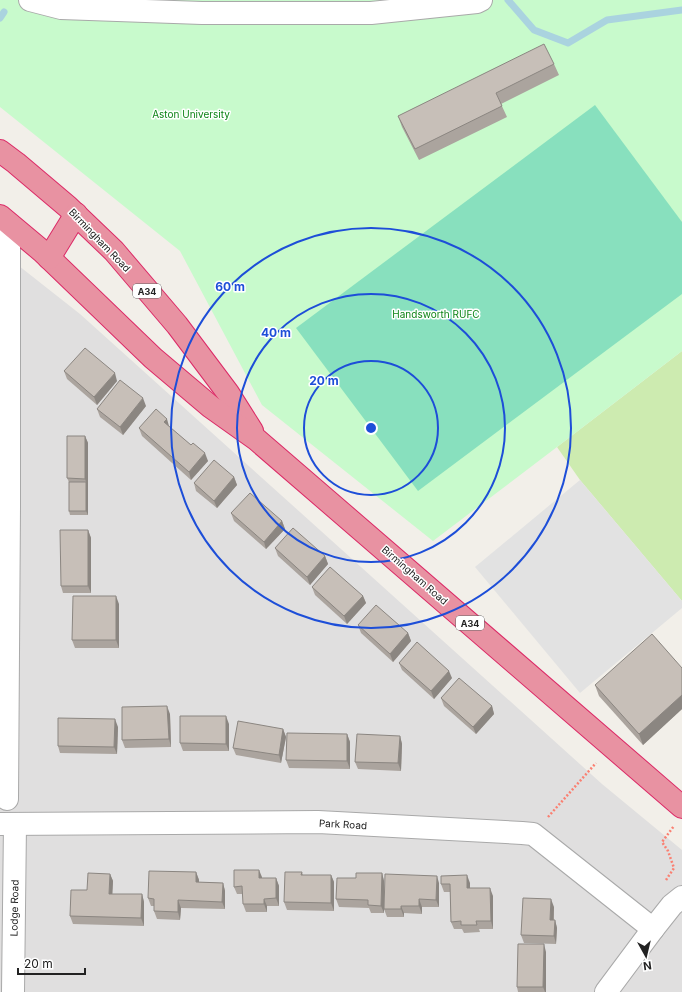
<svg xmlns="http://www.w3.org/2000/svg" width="682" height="992" font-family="Inter,sans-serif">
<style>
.residential{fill:#e0dfdf}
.grass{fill:#cdebb0}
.park{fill:#c8facc}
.pitch{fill:#88e0be}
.parking{fill:#e2e2e2}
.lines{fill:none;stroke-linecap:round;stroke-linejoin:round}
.stream{stroke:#aad3df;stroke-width:7}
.minor-casing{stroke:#a9a9a9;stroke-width:24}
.highway-casing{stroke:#dc2a67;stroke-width:24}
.path{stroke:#fa8072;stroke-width:2.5;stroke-dasharray:2 2;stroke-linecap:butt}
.minor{stroke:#fff;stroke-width:22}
.highway{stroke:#e892a2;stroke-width:22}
.wall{fill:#aba49e}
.shaded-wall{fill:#8b8681}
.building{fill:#c7bfb8;stroke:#8b8681}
.ring{fill:none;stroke:#1d4ed8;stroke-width:2}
.labels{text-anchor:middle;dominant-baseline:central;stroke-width:3;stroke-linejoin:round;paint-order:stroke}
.shield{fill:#fff;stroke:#646464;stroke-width:1}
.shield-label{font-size:9px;font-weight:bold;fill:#222}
.park-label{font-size:10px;fill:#0c8416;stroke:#fff}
.street-label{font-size:10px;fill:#222;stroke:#fff}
.centre{fill:#1d4ed8;stroke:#fff;stroke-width:2}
.ring-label{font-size:12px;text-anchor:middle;font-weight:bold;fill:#1d4ed8;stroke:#fff;stroke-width:3;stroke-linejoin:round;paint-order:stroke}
</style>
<rect width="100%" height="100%" fill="#f2efe9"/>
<polygon class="residential" points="0,251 80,314 602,784 682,850 682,992 0,992"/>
<polygon class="grass" points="682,351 682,601 580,480 557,447"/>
<polygon class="park" points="0,0 682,0 682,351 557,447 433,541 262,405 180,251 0,107"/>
<polygon class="pitch" points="595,105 682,222 682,294 418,491 296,328"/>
<polygon class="parking" points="580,480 682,601 682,608 580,693 475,567"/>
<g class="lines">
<g class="stream">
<polyline points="508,0 534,30 568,43 607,20 682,10"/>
<polyline points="0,18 4,12"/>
</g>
<g class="minor-casing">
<g id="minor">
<polyline points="30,0 61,8 202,13 371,13 477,2 481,0"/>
<polyline points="0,225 9,224 9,507 7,799"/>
<polyline points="0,824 318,822 522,833 533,834 653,929"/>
<polyline points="13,992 15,824"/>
<polyline points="606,992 653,929 672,905 682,897"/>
</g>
</g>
<g class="highway-casing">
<g id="highway">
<polyline points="0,151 16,163 68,207 114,251 177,325 228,393 252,431"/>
<polyline points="0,216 43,252 153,358 211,407 256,439 682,807"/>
<polyline points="49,258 76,214"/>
</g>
</g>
<g class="path">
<polyline points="548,817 596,763"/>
<polyline points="666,880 674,868 668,851 662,842 674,826"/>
</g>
<use href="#minor" class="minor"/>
<use href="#highway" class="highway"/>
</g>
<g class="wall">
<polygon points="554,64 559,75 501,104 507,117 419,160 402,127 398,116"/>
<polygon points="64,371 117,381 97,405 67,379"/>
<polygon points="146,406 123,435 100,417 97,409"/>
<polygon points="169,426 208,461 191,480 142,436 139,428"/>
<polygon points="85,436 88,443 88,515 70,515 69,511 69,482 67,478"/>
<polygon points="234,477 237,485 217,508 196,491 194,483"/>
<polygon points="231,513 282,521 285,529 266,549 234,521"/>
<polygon points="88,530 91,538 91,593 63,593 61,586"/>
<polygon points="275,548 325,556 328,564 310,585 278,556"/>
<polygon points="312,587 363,596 366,603 347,624 315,595"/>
<polygon points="119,604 119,648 75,648 72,640"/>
<polygon points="358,625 408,633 411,641 393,662 361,633"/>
<polygon points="399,663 452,678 434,699 402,670"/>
<polygon points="682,668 682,709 643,745 599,696 595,685"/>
<polygon points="441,698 492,706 494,714 476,734 444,706"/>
<polygon points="170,714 171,747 125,748 122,740"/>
<polygon points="229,724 229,751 183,751 180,743"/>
<polygon points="118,727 117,754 60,753 58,746"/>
<polygon points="283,729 286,737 281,763 236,755 233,748"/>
<polygon points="347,734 350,742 350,769 289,768 286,760"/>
<polygon points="400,736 402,744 401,771 358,769 355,762"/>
<polygon points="196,872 199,880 199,882 223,883 225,891 225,909 181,908 180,920 157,919 154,911 154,906 151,906 148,898"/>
<polygon points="302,872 303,875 331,875 334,882 334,911 287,910 284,902"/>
<polygon points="382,873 384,881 384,913 371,913 369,908 339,907 336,899 356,878"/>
<polygon points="110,874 113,881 112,894 142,894 144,902 144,926 73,924 70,916 87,890"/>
<polygon points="262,878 276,878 279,886 279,906 267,906 267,912 246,912 243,904 243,894 237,894 234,887"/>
<polygon points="439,883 439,907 422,907 422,914 404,913 404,917 387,917 384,909"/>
<polygon points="470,883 470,888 493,896 493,929 479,929 480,932 464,933 462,929 454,929 451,922 450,892 444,892 441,884"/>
<polygon points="554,907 554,920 555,920 557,928 556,944 524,943 521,935"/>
<polygon points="546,952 546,992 518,992 517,987"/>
</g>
<g class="shaded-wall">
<polygon points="115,373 117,381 97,405 94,397"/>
<polygon points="143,398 146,406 123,435 120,427"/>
<polygon points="167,419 169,426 167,430 164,422"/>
<polygon points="85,436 88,443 88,515 86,511 86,482 85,479"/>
<polygon points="205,453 208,461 191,480 189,472"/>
<polygon points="234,477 237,485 217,508 214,501"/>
<polygon points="282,521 285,529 266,549 264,542"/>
<polygon points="88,530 91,538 91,593 88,586"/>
<polygon points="325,556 328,564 310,585 307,577"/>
<polygon points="116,596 119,604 119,648 116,640"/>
<polygon points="363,596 366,603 347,624 344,616"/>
<polygon points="408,633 411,641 393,662 390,654"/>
<polygon points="449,671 452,678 434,699 431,691"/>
<polygon points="682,695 682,709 643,745 639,734"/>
<polygon points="167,706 170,714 171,747 169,739"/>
<polygon points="492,706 494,714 476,734 473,727"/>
<polygon points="226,716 229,724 229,751 226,744"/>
<polygon points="115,719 118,727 117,754 114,747"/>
<polygon points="283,729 286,737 281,763 279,755"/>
<polygon points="347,734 350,742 350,769 347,761"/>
<polygon points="400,736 402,744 401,771 398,763"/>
<polygon points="259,870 262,877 262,886 259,878"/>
<polygon points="196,872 199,880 199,890 196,882"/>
<polygon points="382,873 384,881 384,913 381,906"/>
<polygon points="110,874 113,881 112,902 109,894"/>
<polygon points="331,875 334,882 334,911 331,903"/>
<polygon points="467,875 470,883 470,896 467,888"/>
<polygon points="437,876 439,883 439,907 436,900"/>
<polygon points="276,878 279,886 279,906 276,898"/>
<polygon points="223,883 225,891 225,909 222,902"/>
<polygon points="490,888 493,896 493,929 491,921"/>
<polygon points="142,894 144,902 144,926 141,918"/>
<polygon points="264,899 267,906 267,912 264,904"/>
<polygon points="419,899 422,907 422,914 419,906"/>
<polygon points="551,899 554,907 553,928 550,920"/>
<polygon points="178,900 181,908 180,920 178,912"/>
<polygon points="401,906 404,913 404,917 401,909"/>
<polygon points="555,920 557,928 556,944 554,936"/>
<polygon points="544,944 546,952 546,992 545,992 543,987"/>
</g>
<g class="building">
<polygon points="544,44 554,64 496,93 502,106 415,149 398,116"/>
<polygon points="85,348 115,373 94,397 64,371"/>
<polygon points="120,380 143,398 120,427 97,409"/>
<polygon points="156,409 167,419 164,422 191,445 193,443 205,453 189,472 139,428"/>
<polygon points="67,436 85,436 85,479 67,478"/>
<polygon points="214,460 234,477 214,501 194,483"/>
<rect x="69" y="482" width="17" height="29"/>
<polygon points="250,493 282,521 264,542 231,513"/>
<polygon points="293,528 325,556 307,577 275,548"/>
<polygon points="60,530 88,530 88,586 61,586"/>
<polygon points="330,567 363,596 344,616 312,587"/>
<polygon points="73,596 116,596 116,640 72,640"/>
<polygon points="376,605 408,633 390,654 358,625"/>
<polygon points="652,634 682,668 682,695 639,734 595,685"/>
<polygon points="417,642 449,671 431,691 399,663"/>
<polygon points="459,678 492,706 473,727 441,698"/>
<polygon points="167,706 169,739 122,740 122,707"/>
<polygon points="180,716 226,716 226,744 180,743"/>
<polygon points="58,718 115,719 114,747 58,746"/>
<polygon points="238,721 283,729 279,755 233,748"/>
<polygon points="287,733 347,734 347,761 286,760"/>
<polygon points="357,734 400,736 398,763 355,762"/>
<polygon points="234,870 259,870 259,878 276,878 276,898 264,899 264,904 243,904 242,886 234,887"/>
<polygon points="149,871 196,872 196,882 223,883 222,902 178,900 178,912 154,911 154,899 148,898"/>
<polygon points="285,872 302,872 301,875 331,875 331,903 284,902"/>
<polygon points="88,873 110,874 109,894 142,894 141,918 70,916 71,890 87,890"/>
<polygon points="356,873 382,873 381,906 368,905 368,900 336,899 337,878 356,878"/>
<polygon points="385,874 437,876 436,900 419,899 419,906 401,906 401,909 384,909"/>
<polygon points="467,875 467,888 490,888 491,921 476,921 477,925 461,925 461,921 451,922 450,884 441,884 441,876"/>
<polygon points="523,898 551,899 550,920 555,920 554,936 521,935"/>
<polygon points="518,944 544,944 543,987 517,987"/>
</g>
<g class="ring">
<circle cx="371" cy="428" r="67"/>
<circle cx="371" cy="428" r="134"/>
<circle cx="371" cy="428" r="200"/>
</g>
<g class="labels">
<g class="shield">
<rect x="133" y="284" width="28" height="14" rx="3"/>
<rect x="456" y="616" width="28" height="14" rx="3"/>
</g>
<g class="shield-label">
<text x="147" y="291">A34</text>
<text x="470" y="623">A34</text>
</g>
<g class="park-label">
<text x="191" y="114">Aston University</text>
<text x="436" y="314">Handsworth RUFC</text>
</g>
<g class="street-label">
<text transform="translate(100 240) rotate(46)">Birmingham Road</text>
<text transform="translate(415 575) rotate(41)">Birmingham Road</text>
<text transform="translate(343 824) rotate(3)">Park Road</text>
<text transform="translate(14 908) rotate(-89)">Lodge Road</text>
</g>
</g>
<circle cx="371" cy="428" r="6" class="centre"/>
<g class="ring-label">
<text x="230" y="291">60 m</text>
<text x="276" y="337">40 m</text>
<text x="324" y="385">20 m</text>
</g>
<g transform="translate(646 956) rotate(172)" stroke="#ffffff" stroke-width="3" paint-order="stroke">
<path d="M0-3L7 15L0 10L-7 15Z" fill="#222222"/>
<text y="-6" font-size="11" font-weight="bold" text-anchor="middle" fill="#222222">N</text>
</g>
<path d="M18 968v6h67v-6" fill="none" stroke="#222222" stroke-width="2"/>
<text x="24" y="968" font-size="12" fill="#222222" stroke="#ffffff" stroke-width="3" paint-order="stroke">20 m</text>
</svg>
